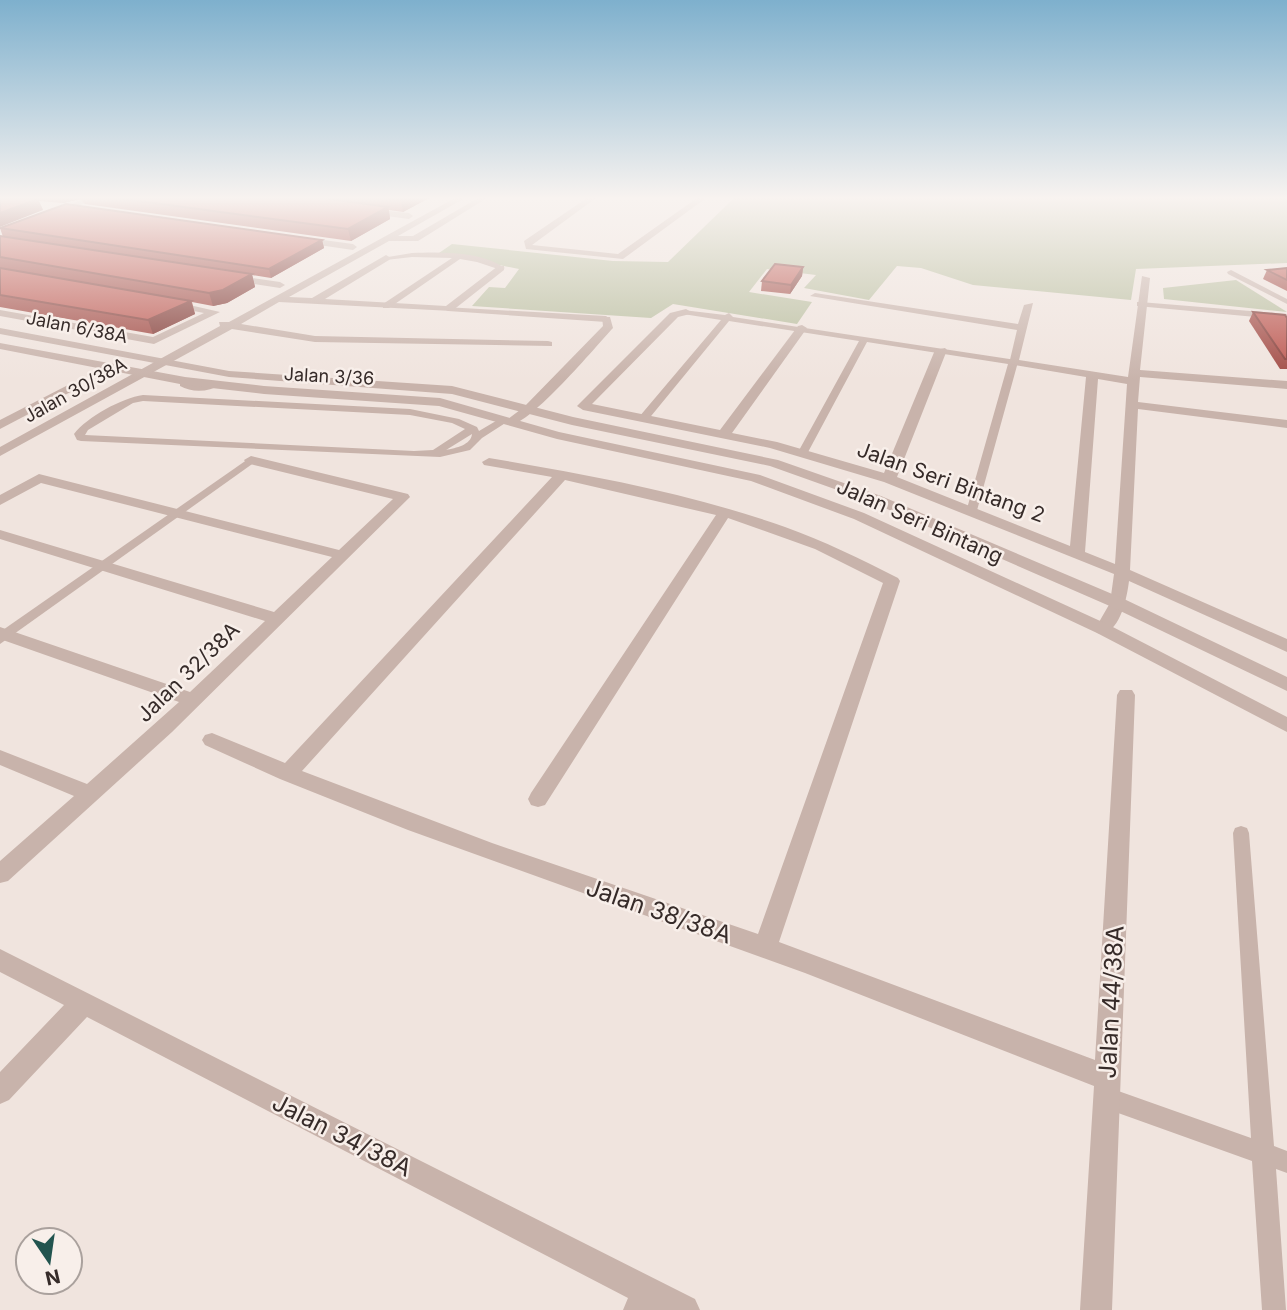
<svg xmlns="http://www.w3.org/2000/svg" width="1287" height="1310" font-family="Inter,sans-serif">
<style>
.green{fill:#b9be9f}
.lines{fill:none;stroke-linecap:round;stroke-linejoin:round}
.service{fill:#c8b3ab;fill-rule:evenodd}
.minor{fill:#c8b3ab;fill-rule:evenodd}
.tertiary{fill:#c8b3ab;fill-rule:evenodd}
.wall{fill:#a24b45}
.shaded-wall{fill:#843d38}
.building{fill:#bc5750;stroke:#843d38;stroke-width:2}
.labels{text-anchor:middle;dominant-baseline:central;stroke-width:5;stroke-linejoin:round;paint-order:stroke}
.far-street-label{font-size:18px;fill:#362b29;stroke:#f8efea}
.street-label{font-size:21px;fill:#362b29;stroke:#f8efea}
.near-street-label{font-size:24px;fill:#362b29;stroke:#f8efea}
</style>
<rect width="100%" height="100%" fill="#f0e4de"/>
<g class="green">
<polygon points="734,198 1287,198 1287,263 1136,269 1131,300 973,285 921,268 897,266 869,300 804,288 816,275 767,269 749,292 812,302 797,324 673,304 651,318 472,306 489,287 505,288 519,269 439,253 452,244 613,261 668,262"/>
<polygon points="1236,280 1287,312 1164,299 1163,288"/>
</g>
<g class="lines">
<g class="service">
<path d="M412 253C441 252 480 251 505 268L501 270 477 262 460 259 389 308H383V304L452 258 412 257 386 260 382 258Z"/>
<polygon points="1231,270 1287,299 1287,304 1228,274 1227,272"/>
<polygon points="1140,302 1287,314 1287,320 1137,306 1137,302"/>
<polygon points="445,307 606,316 610,319 606,322 448,311 444,309"/>
<polygon points="683,310 725,315 729,313 733,317 1016,360 1018,362 976,514 968,514 966,512 1008,364 867,342 807,454 802,457 797,454 859,341 729,321 647,421 639,421 639,417 721,320 683,314"/>
<path d="M185 378 188 379 190 384 204 385 215 382 220 385C209 392 192 393 180 386V381Z"/>
<path d="M143 395 410 409 459 419 477 427 479 431 501 418 510 420 482 438 470 450 440 457 81 441 77 440 74 434C87 417 122 398 143 395ZM143 401 410 415 452 423 465 429 433 450 414 451 85 435 88 430 133 403ZM472 434C471 445 456 448 446 450Z"/>
<polygon points="251,457 255,458 255,462 0,644 0,632"/>
<polygon points="1241,826 1247,828 1249,833 1274,1146 1287,1151 1287,1173 1276,1169 1286,1310 1262,1310 1252,1161 1107,1109 1099,1106 1096,1098 1099,1090 1107,1087 1251,1138 1233,833 1235,828"/>
</g>
<g class="minor">
<polygon points="87,198 98,198 56,215 49,213"/>
<polygon points="455,198 465,198 398,236 413,236 478,198 487,198 418,241 389,241 289,297 312,298 386,255 391,258 389,260 325,299 446,306 498,266 504,266 504,270 452,311 279,302 241,324 315,336 548,341 552,342 552,346 315,342 232,329 0,456 0,447 220,326 219,322 229,322"/>
<polygon points="587,198 596,198 532,245 618,254 697,198 706,198 623,259 526,249 524,241"/>
<polygon points="367,209 409,213 413,216 409,219 364,213"/>
<polygon points="301,237 353,244 357,247 353,250 298,242"/>
<polygon points="231,275 280,282 285,285 280,288 228,280 228,276"/>
<path d="M1142 276 1150 278 1140 370 1287 381V389L1140 377 1138 402 1287 420V428L1138 409 1130 570 1287 639V652L1129 581C1127 597 1121 629 1103 634L1097 633 1095 629 1110 603 1114 574 884 482 770 448 583 410 577 406 670 313 686 309 691 312 690 314 678 317 592 404 720 430 798 326 802 325 807 328 732 433 777 442 884 473 935 350 945 348 947 350 897 477 1070 546 1086 377 1009 364 1017 330 810 296 815 293 1018 324 1024 305 1033 303 1019 360 1128 377ZM1098 379 1127 384 1115 564 1085 552Z"/>
<polygon points="172,301 220,312 154,344 0,316 0,310 153,337 204,313 168,306 168,302"/>
<path d="M602 317H610L613 328C596 346 528 428 508 425V419L524 407 603 326Z"/>
<polygon points="70,384 80,387 0,429 0,420"/>
<polygon points="251,456 408,494 410,497 172,732 8,881 0,883 0,861 74,796 0,765 0,750 87,784 179,702 0,639 0,627 190,692 265,621 0,539 0,530 274,612 332,557 41,483 0,505 0,495 39,474 339,550 393,499 246,463 244,460"/>
<path d="M489 458C589 475 689 493 785 527 824 541 861 559 898 578L900 581 779 942 1095 1060 1117 695 1120 690H1132L1135 695 1112 1310H1080L1094 1086 805 973 408 830 280 779 205 745 202 740 205 735 212 733 285 763 552 477 484 465 482 462ZM565 480 716 515 531 793 528 799 531 805 538 807 545 805 728 518 815 549 883 583 758 934 492 843 302 771Z"/>
<polygon points="0,949 695,1299 700,1310 623,1310 628,1298 87,1017 9,1100 0,1104 0,1072 64,1005 0,972"/>
</g>
<g class="tertiary">
<polygon points="0,328 229,371 452,386 573,417 778,460 881,496 1124,599 1287,677 1287,691 1112,607 871,502 770,466 572,425 452,394 229,377 0,334"/>
<polygon points="0,343 185,377 264,386 440,398 559,432 760,475 864,513 1109,625 1287,717 1287,732 1097,633 854,519 751,481 557,439 439,406 264,394 185,385 0,349"/>
</g>
</g>
<g class="wall">
<polygon points="0,198 429,198 403,212 389,210 390,219 351,241 85,204 80,199 63,203 39,201 43,210"/>
<polygon points="0,228 322,240 324,248 271,278 252,275 255,287 227,303 213,306 192,302 195,314 153,334 0,307 0,236 3,237"/>
<polygon points="803,267 802,276 790,294 761,291 762,281"/>
<polygon points="1287,268 1287,291 1263,279 1267,270"/>
<polygon points="1253,312 1287,318 1287,369 1280,369 1249,321"/>
</g>
<g class="shaded-wall">
<polygon points="61,198 80,198 80,199 63,203"/>
<polygon points="406,198 429,198 403,212 401,200"/>
<polygon points="38,199 43,210 0,227 0,213"/>
<polygon points="388,207 390,219 351,241 348,229"/>
<polygon points="322,240 324,248 271,278 269,269"/>
<polygon points="803,267 802,276 790,294 791,285"/>
<polygon points="252,274 255,287 227,303 213,306 209,293"/>
<polygon points="191,301 195,314 153,334 148,320"/>
</g>
<g class="building">
<polygon points="0,198 31,198 38,199 0,213"/>
<polygon points="117,198 323,198 388,207 348,229"/>
<polygon points="383,198 406,198 401,200"/>
<polygon points="66,204 322,240 269,269 0,228"/>
<polygon points="0,236 252,274 223,290 209,293 0,257"/>
<polygon points="775,264 803,267 791,285 762,281"/>
<polygon points="0,268 191,301 148,320 0,295"/>
<polygon points="1287,268 1287,280 1267,270"/>
<polygon points="1253,312 1285,315 1287,318 1287,359 1285,359"/>
</g>
<linearGradient id="sky" x2="0" y2="1"><stop stop-color="#7eb0cd"/><stop offset="0.52" stop-color="#f8f3f0"/><stop offset="1" stop-color="#f8f3f0" stop-opacity="0"/></linearGradient>
<rect width="1287" height="381" fill="url(#sky)"/>
<g class="labels">
<g class="far-street-label">
<text transform="translate(77 327) rotate(11)">Jalan 6/38A</text>
<text transform="translate(329 376) rotate(3)">Jalan 3/36</text>
<text transform="translate(75 390) rotate(-29)">Jalan 30/38A</text>
</g>
<g class="street-label">
<text transform="translate(951 482) rotate(20)">Jalan Seri Bintang 2</text>
<text transform="translate(920 521) rotate(24)">Jalan Seri Bintang</text>
<text transform="translate(188 672) rotate(-44)">Jalan 32/38A</text>
</g>
<g class="near-street-label">
<text transform="translate(659 911) rotate(19)">Jalan 38/38A</text>
<text transform="translate(1111 1002) rotate(-87)">Jalan 44/38A</text>
<text transform="translate(342 1135) rotate(27)">Jalan 34/38A</text>
</g>
</g>
<g transform="translate(49 1261) rotate(167)"><circle r="33" fill="#f8efea" stroke="#aaa19d" stroke-width="2"/>
<path d="M0-5L12 26L0 18L-12 26Z" fill="#22544f"/>
<text y="-10" font-size="19" font-weight="bold" text-anchor="middle" fill="#362b29">N</text>
</g>
</svg>
